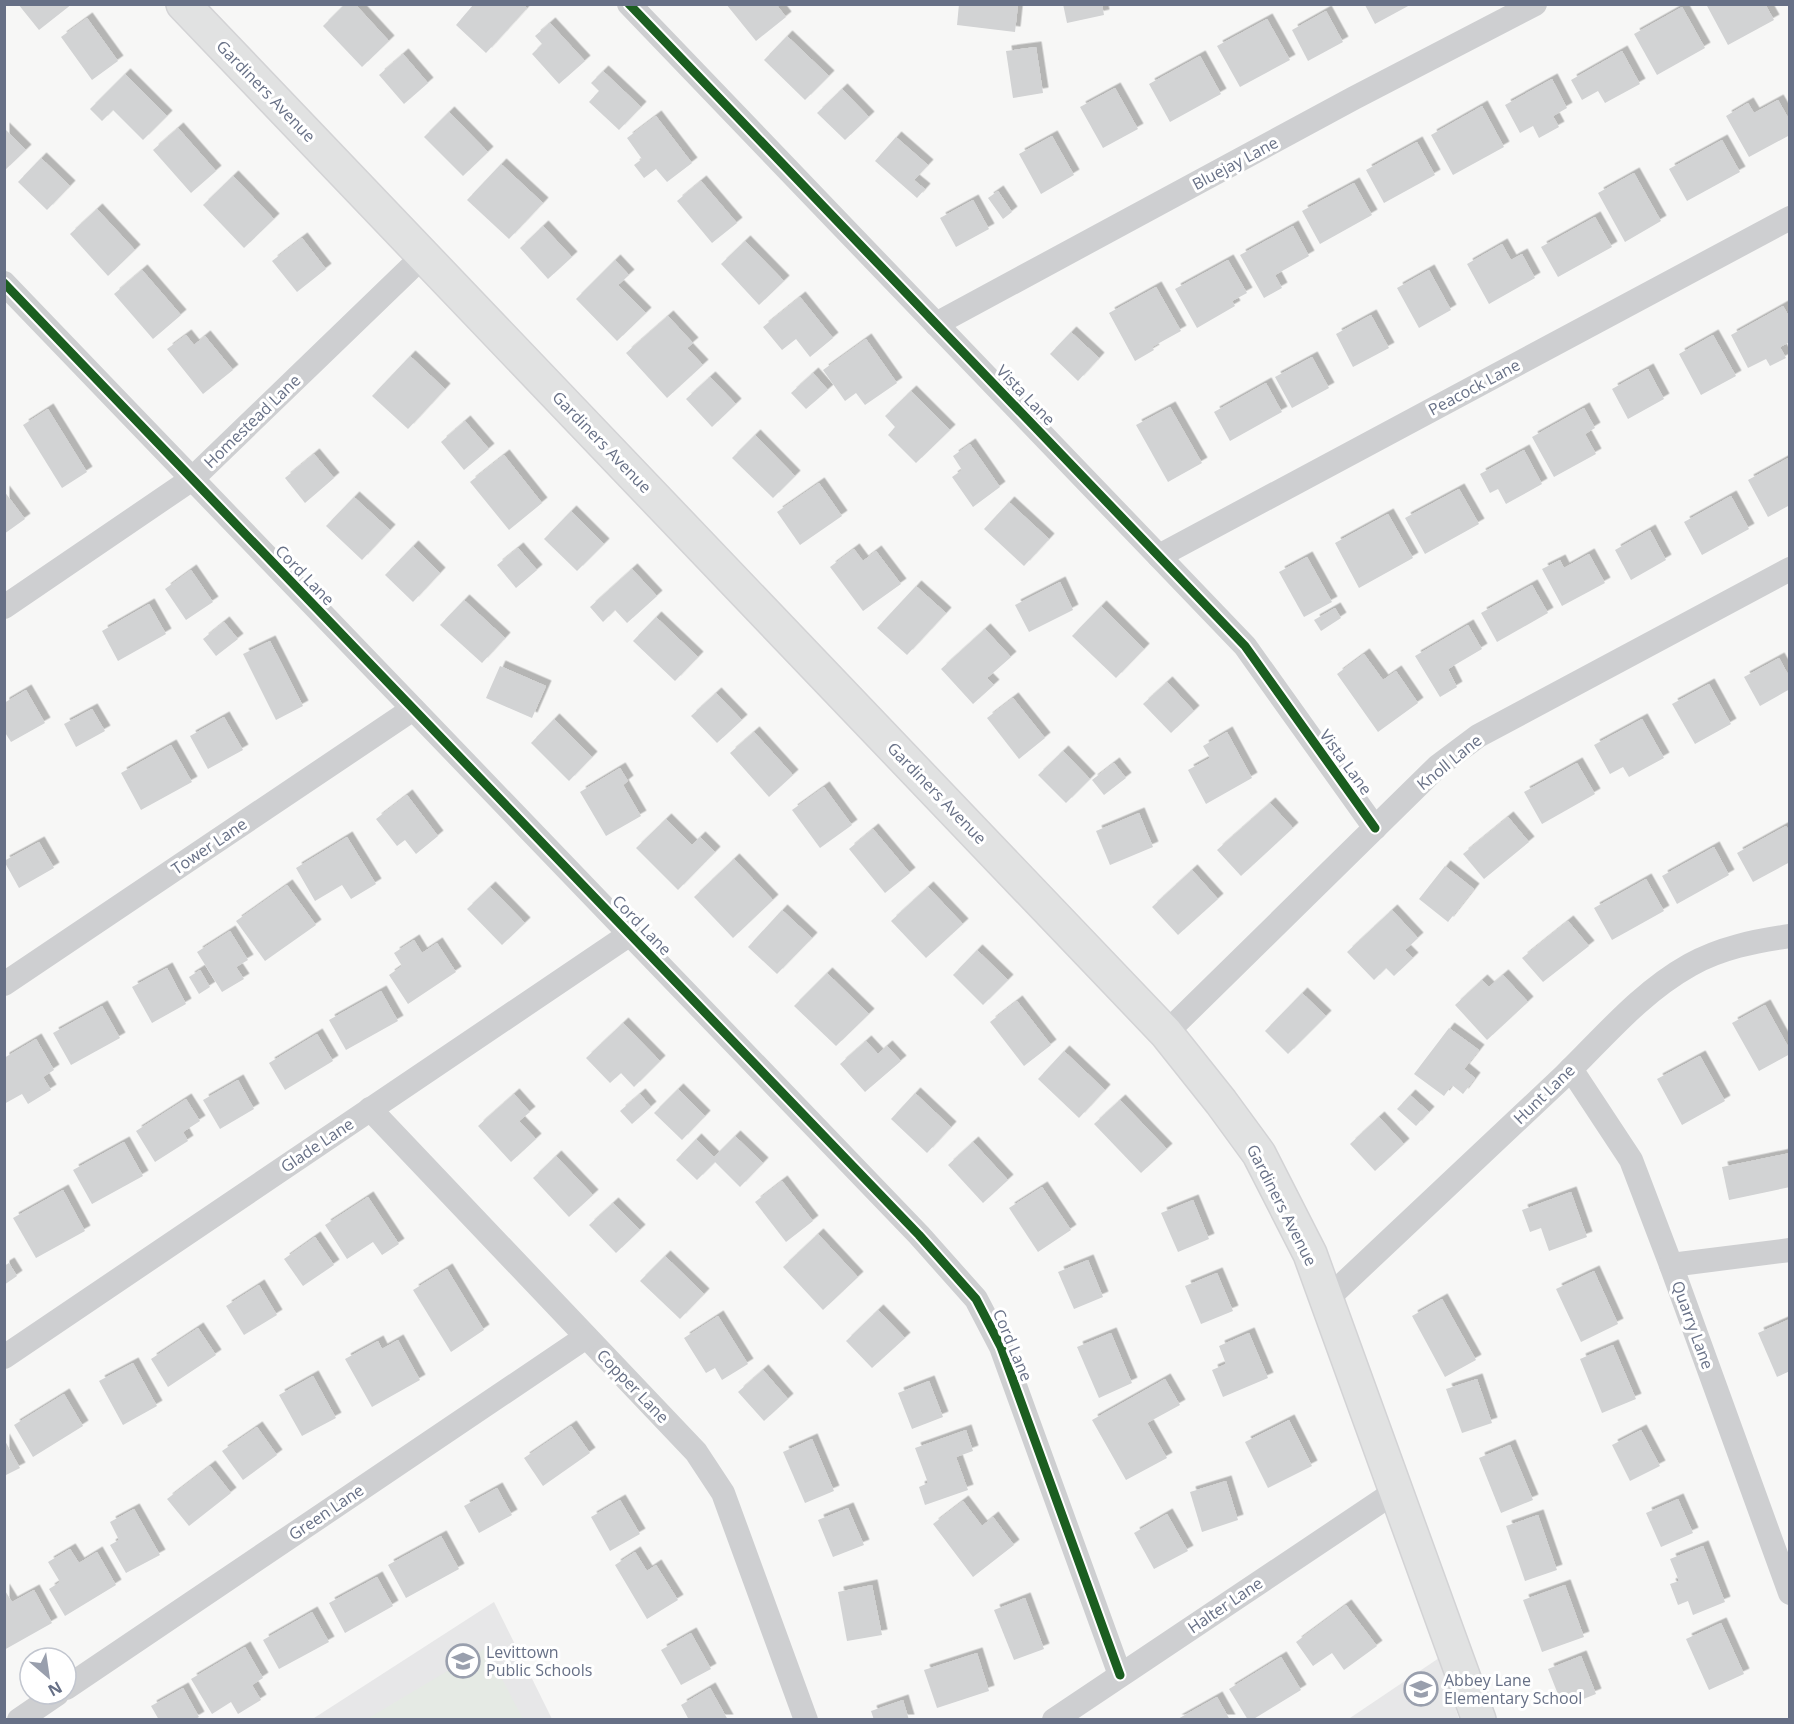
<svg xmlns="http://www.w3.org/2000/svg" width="1794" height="1724" font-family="'Open Sans',sans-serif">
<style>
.built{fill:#e7e7e8}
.green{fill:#e5eae4}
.building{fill:#d2d3d4;filter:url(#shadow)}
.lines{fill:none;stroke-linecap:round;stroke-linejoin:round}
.secondary-casing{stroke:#d3d3d5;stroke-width:36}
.minor{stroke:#cecfd1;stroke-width:24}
.secondary{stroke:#e1e2e2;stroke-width:33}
.cycleway-casing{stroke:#fff;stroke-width:13}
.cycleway{stroke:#1b5e20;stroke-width:9}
.labels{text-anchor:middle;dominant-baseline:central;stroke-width:6;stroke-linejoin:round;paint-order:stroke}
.street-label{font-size:16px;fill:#677086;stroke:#fff}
.poi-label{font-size:16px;fill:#677086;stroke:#fff;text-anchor:start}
</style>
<defs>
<filter id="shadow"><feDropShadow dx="5.5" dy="-5.5" stdDeviation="0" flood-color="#0004"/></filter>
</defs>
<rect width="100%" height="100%" fill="#f7f7f6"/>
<g class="built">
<polygon points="494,1602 552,1719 311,1720"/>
<polygon points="1439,1658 1459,1719 1347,1720"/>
</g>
<polygon class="green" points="486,1648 523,1719 367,1719"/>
<g class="building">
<polygon points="18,4 72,4 39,30"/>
<polygon points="345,4 355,4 389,41 362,67 323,26"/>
<polygon points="474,4 523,4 527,8 486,53 456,25"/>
<polygon points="726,4 776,4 786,17 756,41"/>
<polygon points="959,4 1018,4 1015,32 957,25"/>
<polygon points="1063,4 1102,4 1104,15 1067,23"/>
<polygon points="1706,4 1765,4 1774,20 1728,45"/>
<polygon points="1365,5 1410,5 1375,24"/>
<polygon points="1682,7 1705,48 1657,75 1634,34"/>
<polygon points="1326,11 1343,42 1308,61 1292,30"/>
<polygon points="87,18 118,61 92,80 61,37"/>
<polygon points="1267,19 1290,60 1240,87 1217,46"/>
<polygon points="550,23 585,61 559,84 532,54 542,44 535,36"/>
<polygon points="787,36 829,76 805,100 764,60"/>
<polygon points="1036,47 1043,93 1013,98 1006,51"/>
<polygon points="1622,51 1640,84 1605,103 1598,91 1582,100 1571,80"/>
<polygon points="403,54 428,83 404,104 379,75"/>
<polygon points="1200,56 1221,94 1170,122 1149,84"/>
<polygon points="603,71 641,107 619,130 589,102 599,91 591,83"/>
<polygon points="125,74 167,116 143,140 113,110 102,121 90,109"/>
<polygon points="1552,79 1567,108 1553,116 1559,127 1539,138 1533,126 1520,133 1505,105"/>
<polygon points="1115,88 1138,129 1103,148 1080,107"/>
<polygon points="842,89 869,117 845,140 817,113"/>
<polygon points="1778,100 1790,121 1790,135 1749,157 1726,116 1748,103 1754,113"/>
<polygon points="1482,106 1504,147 1453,175 1431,135"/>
<polygon points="449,112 488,152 463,176 424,137"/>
<polygon points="656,116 692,163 667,182 656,169 644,178 634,165 642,159 627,138"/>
<polygon points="4,128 26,150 4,171"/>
<polygon points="178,128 216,171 191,193 153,150"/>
<polygon points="1052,136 1074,175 1041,194 1019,154"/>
<polygon points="896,137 928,165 914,180 925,189 917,198 875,161"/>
<polygon points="1722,140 1740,172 1687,201 1669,169"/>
<polygon points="1417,142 1435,175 1384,203 1366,170"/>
<polygon points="41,158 70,186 47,210 18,182"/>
<polygon points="501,164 543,203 509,239 467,200"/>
<polygon points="1634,173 1661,221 1625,242 1598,193"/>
<polygon points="233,176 274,219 244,248 203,205"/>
<polygon points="701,181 737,223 712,243 677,201"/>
<polygon points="1354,183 1372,215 1320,244 1302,211"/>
<polygon points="998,191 1012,212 1003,219 988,198"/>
<polygon points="973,200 989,229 956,247 940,218"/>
<polygon points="97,209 135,250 108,276 70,234"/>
<polygon points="1595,217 1612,247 1558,277 1541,247"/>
<polygon points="543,226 572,257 548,279 520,248"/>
<polygon points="1293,226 1309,256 1275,275 1282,288 1264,298 1240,255"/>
<polygon points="302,238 326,269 297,292 272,261"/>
<polygon points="745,241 784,281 759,305 721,264"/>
<polygon points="1502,244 1511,260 1522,254 1535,278 1489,304 1467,264"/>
<polygon points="615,260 629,275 618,285 646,313 617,341 576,299"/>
<polygon points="1228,260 1247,293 1232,301 1235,306 1197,328 1175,289"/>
<polygon points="142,270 181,315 153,339 114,294"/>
<polygon points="1429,270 1451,310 1419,328 1397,288"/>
<polygon points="1156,287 1181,331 1152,347 1154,350 1135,361 1109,313"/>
<polygon points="800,297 833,338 810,357 796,339 782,350 763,327"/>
<polygon points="1783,306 1790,318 1790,342 1780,347 1786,358 1770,366 1766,359 1748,368 1731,335"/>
<polygon points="1371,315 1389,348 1353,367 1336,334"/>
<polygon points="668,316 693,343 687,348 703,365 667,398 626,353"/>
<polygon points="1071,332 1099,358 1078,381 1050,354"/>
<polygon points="186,335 194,345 205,336 233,370 203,394 167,349"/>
<polygon points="1713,335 1736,376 1701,395 1679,354"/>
<polygon points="866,339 897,383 865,405 856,393 845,401 823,370"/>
<polygon points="410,356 445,389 408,429 372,396"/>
<polygon points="1312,357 1329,388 1292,408 1275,377"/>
<polygon points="1648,369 1664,399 1628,419 1612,389"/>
<polygon points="813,373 828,390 806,409 791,393"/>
<polygon points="710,377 736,404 712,427 686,399"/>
<polygon points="1266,383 1282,412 1230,441 1214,412"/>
<polygon points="911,391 950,430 916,463 888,435 895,427 885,416"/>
<polygon points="1170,407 1202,463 1168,482 1136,425"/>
<polygon points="1584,408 1595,428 1585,434 1596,454 1554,477 1532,437"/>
<polygon points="48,409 87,472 62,488 23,425"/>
<polygon points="465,421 489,449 464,470 441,442"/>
<polygon points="755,435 795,476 773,498 732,458"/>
<polygon points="970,444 1000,487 973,507 952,477 962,470 953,456"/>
<polygon points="1524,450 1542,484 1506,504 1498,489 1490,493 1480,474"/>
<polygon points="314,454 334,478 305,503 285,478"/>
<polygon points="504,455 542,503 509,530 470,482"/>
<polygon points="1790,457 1790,505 1768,517 1748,480"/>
<polygon points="819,483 842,516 800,545 777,512"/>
<polygon points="1459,489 1479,524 1425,554 1405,518"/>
<polygon points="4,491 25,519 4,534"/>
<polygon points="1731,496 1749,529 1702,555 1684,522"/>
<polygon points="354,497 390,530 362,560 326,526"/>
<polygon points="1009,502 1049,539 1024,566 984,529"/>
<polygon points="571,511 604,544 577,571 544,539"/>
<polygon points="1388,514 1413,558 1359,588 1335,543"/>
<polygon points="1650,530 1666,560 1631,580 1615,550"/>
<polygon points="413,546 440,573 413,602 385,575"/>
<polygon points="518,548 537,570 516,588 497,565"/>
<polygon points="854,549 863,561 876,551 901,584 863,611 830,567"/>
<polygon points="1589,554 1605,583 1562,606 1542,569 1560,560 1564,568"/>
<polygon points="1307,557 1332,602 1304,617 1279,572"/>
<polygon points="632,569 657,596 627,623 615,610 603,622 590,607"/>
<polygon points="191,570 213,602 186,620 165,589"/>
<polygon points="1060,582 1073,610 1029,632 1015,605"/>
<polygon points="1532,585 1548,613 1497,642 1481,613"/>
<polygon points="916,586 946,613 907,655 877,628"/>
<polygon points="464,600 505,638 482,663 440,625"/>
<polygon points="149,604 166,634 118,661 102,631"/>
<polygon points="1101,606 1144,649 1116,678 1072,636"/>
<polygon points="1335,608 1341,618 1321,631 1314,620"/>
<polygon points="656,617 698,657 675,681 633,641"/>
<polygon points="224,622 238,639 216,656 203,639"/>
<polygon points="1468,625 1482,649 1448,669 1457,687 1440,697 1415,656"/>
<polygon points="985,629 1011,657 987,678 994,685 973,704 941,669"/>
<polygon points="270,641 303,706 276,720 243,654"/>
<polygon points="1364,654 1383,680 1396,671 1418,703 1378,732 1337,674"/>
<polygon points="1779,658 1790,678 1790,689 1760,706 1744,677"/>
<polygon points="500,666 546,686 532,718 486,698"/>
<polygon points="1167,682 1194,711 1171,733 1143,704"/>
<polygon points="1709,684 1731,724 1695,744 1672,704"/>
<polygon points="26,690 45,723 11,742 4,731 4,703"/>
<polygon points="716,693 742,720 717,743 691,716"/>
<polygon points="1013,698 1045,738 1019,759 987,718"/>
<polygon points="92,709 105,731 76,747 64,724"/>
<polygon points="224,717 243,750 208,769 190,736"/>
<polygon points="554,719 592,757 569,781 531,743"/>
<polygon points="1642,719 1664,758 1629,777 1623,767 1610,774 1594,745"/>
<polygon points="754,732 793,775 769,797 730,753"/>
<polygon points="1227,732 1252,778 1206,804 1188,770 1210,758 1203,746"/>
<polygon points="171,745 192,782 141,810 121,773"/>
<polygon points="1063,751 1090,779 1066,803 1038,775"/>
<polygon points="1114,763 1126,778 1104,795 1092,780"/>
<polygon points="1577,763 1595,794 1542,824 1524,792"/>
<polygon points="620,768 628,781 623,785 641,816 606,836 580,792"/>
<polygon points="824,787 852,825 820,848 792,810"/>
<polygon points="407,795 438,836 416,854 405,840 397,846 376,819"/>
<polygon points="1270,803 1293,828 1241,876 1217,850"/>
<polygon points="1139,813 1153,847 1110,865 1096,831"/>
<polygon points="1508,817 1529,842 1484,879 1463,854"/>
<polygon points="666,819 692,845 700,837 715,852 678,890 636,848"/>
<polygon points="1786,826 1790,832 1790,862 1753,882 1737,853"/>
<polygon points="873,829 910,873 885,893 849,849"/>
<polygon points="347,837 376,884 351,899 342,885 315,901 296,868"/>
<polygon points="39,842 54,868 19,888 4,861"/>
<polygon points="1714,847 1729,875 1677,904 1662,876"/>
<polygon points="734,859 773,900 733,938 694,897"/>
<polygon points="1445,866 1474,889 1448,922 1419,899"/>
<polygon points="1192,870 1218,899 1178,935 1152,907"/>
<polygon points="1646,879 1664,911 1612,940 1594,908"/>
<polygon points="287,885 316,925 265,961 236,921"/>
<polygon points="490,887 525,923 502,945 467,909"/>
<polygon points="928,887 963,924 926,958 891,921"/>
<polygon points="782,910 812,938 777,974 748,947"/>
<polygon points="1392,910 1418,938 1405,950 1413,958 1394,976 1386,968 1374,980 1347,952"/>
<polygon points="1568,921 1589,946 1543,982 1522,958"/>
<polygon points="230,931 248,960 236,967 244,979 222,992 197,952"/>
<polygon points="414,940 422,953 437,943 456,972 408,1004 389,975 402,966 394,953"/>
<polygon points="977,950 1008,980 983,1005 953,975"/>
<polygon points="167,968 186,1004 152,1023 132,987"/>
<polygon points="200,970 210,987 199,994 189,977"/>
<polygon points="827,973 869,1014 836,1046 794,1006"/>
<polygon points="1503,975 1528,1002 1487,1040 1455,1005 1482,980 1489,987"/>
<polygon points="381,991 398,1021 346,1050 329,1020"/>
<polygon points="1302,993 1326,1016 1288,1054 1265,1031"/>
<polygon points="1017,1001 1051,1045 1024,1066 990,1022"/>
<polygon points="1765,1005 1790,1050 1790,1054 1759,1071 1732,1023"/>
<polygon points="102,1006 120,1038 71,1065 53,1033"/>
<polygon points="623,1023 660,1061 634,1087 621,1073 610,1083 586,1058"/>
<polygon points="1449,1028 1479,1050 1464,1069 1475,1078 1463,1094 1452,1085 1444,1096 1414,1074"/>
<polygon points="317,1034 333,1061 285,1090 269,1063"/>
<polygon points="36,1039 54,1070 43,1077 51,1090 28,1104 22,1094 4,1104 4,1058"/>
<polygon points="866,1041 878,1054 887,1046 901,1061 865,1092 840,1064"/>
<polygon points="1064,1051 1105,1090 1079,1118 1038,1079"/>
<polygon points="1700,1056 1725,1101 1682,1125 1657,1079"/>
<polygon points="238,1080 254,1109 220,1129 203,1100"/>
<polygon points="678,1089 705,1116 682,1140 654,1113"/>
<polygon points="915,1093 951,1127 927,1153 891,1119"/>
<polygon points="514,1094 530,1112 519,1121 536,1139 511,1162 478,1126"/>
<polygon points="640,1094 651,1107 632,1124 620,1111"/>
<polygon points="1410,1095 1429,1112 1416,1126 1397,1109"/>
<polygon points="186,1099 200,1121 183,1132 188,1141 155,1162 136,1131"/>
<polygon points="1120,1100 1167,1149 1141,1173 1094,1124"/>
<polygon points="1379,1117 1404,1144 1375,1171 1350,1144"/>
<polygon points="735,1136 763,1163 740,1187 715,1162 697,1180 676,1160 696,1139 714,1157"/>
<polygon points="124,1142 143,1176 92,1204 73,1170"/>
<polygon points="973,1142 1008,1180 983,1203 948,1165"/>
<polygon points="1790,1153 1790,1187 1729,1200 1722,1167"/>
<polygon points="556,1156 593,1195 569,1217 533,1178"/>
<polygon points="782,1181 813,1221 786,1242 755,1202"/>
<polygon points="1042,1187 1071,1230 1038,1252 1009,1208"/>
<polygon points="63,1190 85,1231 36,1258 13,1218"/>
<polygon points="1571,1192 1587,1237 1549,1251 1541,1228 1530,1232 1522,1210"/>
<polygon points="368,1197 399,1244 382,1255 373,1242 347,1259 325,1225"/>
<polygon points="1193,1200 1209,1239 1178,1252 1161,1213"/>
<polygon points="613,1203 640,1230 616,1253 589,1225"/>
<polygon points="818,1234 858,1277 823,1310 783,1267"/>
<polygon points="315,1237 334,1265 303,1286 284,1259"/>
<polygon points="665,1256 704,1294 680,1319 640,1281"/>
<polygon points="1088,1260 1103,1297 1074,1309 1058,1272"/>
<polygon points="9,1263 17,1276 4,1285 4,1266"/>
<polygon points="447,1269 484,1330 451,1352 413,1290"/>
<polygon points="1594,1271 1618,1324 1581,1342 1556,1289"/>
<polygon points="1217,1273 1233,1311 1201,1324 1185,1286"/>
<polygon points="259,1285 277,1315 244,1335 226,1306"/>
<polygon points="1442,1299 1476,1360 1445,1377 1412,1316"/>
<polygon points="878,1310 905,1338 872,1368 846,1341"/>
<polygon points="718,1316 748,1364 722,1380 715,1368 706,1373 684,1338"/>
<polygon points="1790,1319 1790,1371 1777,1377 1758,1333"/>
<polygon points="198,1328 216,1355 168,1387 151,1359"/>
<polygon points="1111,1333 1132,1383 1099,1398 1077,1347"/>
<polygon points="1249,1333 1268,1378 1223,1397 1212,1370 1226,1364 1219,1346"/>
<polygon points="398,1340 420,1380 372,1407 345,1359 378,1341 382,1349"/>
<polygon points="1613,1345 1636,1399 1602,1413 1580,1359"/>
<polygon points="133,1363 157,1406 123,1425 99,1381"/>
<polygon points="763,1370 788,1399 764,1421 738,1392"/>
<polygon points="313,1376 336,1418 302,1436 279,1395"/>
<polygon points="1165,1379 1180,1405 1147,1423 1167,1458 1126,1480 1092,1420"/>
<polygon points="1477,1379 1492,1423 1462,1433 1446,1389"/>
<polygon points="929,1381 943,1417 912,1429 898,1393"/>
<polygon points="64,1394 83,1426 33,1457 14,1425"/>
<polygon points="1289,1420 1312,1466 1268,1488 1245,1442"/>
<polygon points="571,1426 590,1453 543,1486 524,1458"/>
<polygon points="257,1427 277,1455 243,1480 222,1451"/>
<polygon points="966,1430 973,1451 956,1457 968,1490 925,1505 919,1487 928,1483 915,1448"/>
<polygon points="1641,1430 1660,1466 1630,1481 1612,1445"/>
<polygon points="4,1439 20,1468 4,1476"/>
<polygon points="812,1439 834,1491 805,1503 783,1452"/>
<polygon points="1510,1445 1533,1500 1501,1513 1479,1458"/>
<polygon points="210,1466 231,1493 189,1526 167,1499"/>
<polygon points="1226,1481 1238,1520 1202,1532 1190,1492"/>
<polygon points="497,1488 512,1515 479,1533 464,1506"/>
<polygon points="1678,1499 1693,1533 1661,1547 1646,1513"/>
<polygon points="620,1500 640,1534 610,1551 591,1517"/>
<polygon points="963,1501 982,1526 993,1517 1014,1545 973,1577 933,1524"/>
<polygon points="848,1508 864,1545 833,1557 818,1520"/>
<polygon points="134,1509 160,1555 126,1573 110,1545 119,1540 110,1522"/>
<polygon points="1167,1514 1188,1551 1154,1569 1134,1533"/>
<polygon points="1538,1515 1557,1570 1525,1581 1506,1526"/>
<polygon points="441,1536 459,1569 406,1598 388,1565"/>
<polygon points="1703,1546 1725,1602 1693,1615 1688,1601 1678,1605 1670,1584 1679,1581 1670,1559"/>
<polygon points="70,1549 79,1563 97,1552 116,1585 65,1616 49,1589 60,1582 48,1562"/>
<polygon points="635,1552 647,1571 656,1565 678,1600 647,1619 615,1565"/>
<polygon points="377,1577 393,1606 345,1633 329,1603"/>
<polygon points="872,1585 882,1635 847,1641 838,1592"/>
<polygon points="1565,1585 1584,1637 1542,1652 1523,1600"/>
<polygon points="4,1589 12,1602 34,1590 52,1623 4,1650"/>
<polygon points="1025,1598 1044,1649 1014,1660 994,1610"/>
<polygon points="1346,1605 1377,1646 1344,1670 1332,1653 1313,1666 1296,1642"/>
<polygon points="312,1612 329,1642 279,1669 263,1640"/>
<polygon points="1721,1623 1744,1674 1709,1690 1686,1639"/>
<polygon points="691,1633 711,1669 681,1685 661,1650"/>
<polygon points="245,1647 263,1678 252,1685 261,1700 238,1714 231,1702 212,1714 191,1679"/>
<polygon points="977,1653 989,1691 937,1708 924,1670"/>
<polygon points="1581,1656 1596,1694 1563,1707 1548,1669"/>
<polygon points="1281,1657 1301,1690 1252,1720 1248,1720 1229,1689"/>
<polygon points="183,1688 199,1717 194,1720 159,1720 151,1706"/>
<polygon points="710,1688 728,1720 689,1720 681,1705"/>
<polygon points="1217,1697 1230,1720 1176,1720"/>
<polygon points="903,1700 909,1720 874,1720 871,1711"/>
</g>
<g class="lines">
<g class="secondary-casing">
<polyline id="secondary" points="183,4 1166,1033 1221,1102 1259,1154 1310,1254 1479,1720"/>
</g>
<g class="minor">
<polyline points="629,4 1245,646 1375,828"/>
<polyline points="4,283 919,1235 976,1299 1001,1347 1120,1675"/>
<polyline points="936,324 1354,98 1535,4"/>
<polyline points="1159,556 1790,218"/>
<polyline points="4,607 192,479 424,255"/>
<polyline points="4,984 413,709"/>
<polyline points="1166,1033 1438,766 1478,736 1790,569"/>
<polyline points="1571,1069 1631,1160 1671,1265 1790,1593"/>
<polyline points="370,1109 696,1452 723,1493 806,1720"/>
<polyline points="1671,1265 1790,1250"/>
<path d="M1325 1301C1405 1226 1484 1151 1564 1076 1604 1037 1640 993 1690 965 1720 948 1755 941 1790 936"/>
<polyline points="4,1357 630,934"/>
<polyline points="66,1688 586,1337"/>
<polyline points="19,1720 57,1694"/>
<polyline points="1054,1720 1396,1491"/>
</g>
<use href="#secondary" class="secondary"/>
<g class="cycleway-casing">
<g id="cycleway">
<polyline points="629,4 1245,646 1375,828"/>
<polyline points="4,283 919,1235 976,1299 1001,1347 1120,1675"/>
</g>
</g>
<use href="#cycleway" class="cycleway"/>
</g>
<defs>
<g id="school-ring" transform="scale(1.725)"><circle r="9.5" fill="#fff" stroke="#999fad" stroke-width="1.5"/><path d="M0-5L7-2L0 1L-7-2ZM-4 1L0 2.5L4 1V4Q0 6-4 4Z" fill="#999fad"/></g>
</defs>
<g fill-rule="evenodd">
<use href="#school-ring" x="463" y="1661"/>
<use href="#school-ring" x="1421" y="1689"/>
</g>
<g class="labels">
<g class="street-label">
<text transform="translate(266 91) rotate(46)">Gardiners Avenue</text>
<text transform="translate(1235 163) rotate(-28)">Bluejay Lane</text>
<text transform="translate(1474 387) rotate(-28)">Peacock Lane</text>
<text transform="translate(1026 395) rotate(46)">Vista Lane</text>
<text transform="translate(252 421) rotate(-44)">Homestead Lane</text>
<text transform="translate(602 442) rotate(46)">Gardiners Avenue</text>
<text transform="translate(305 575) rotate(46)">Cord Lane</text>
<text transform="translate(1346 762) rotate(54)">Vista Lane</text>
<text transform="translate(1449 762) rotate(-39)">Knoll Lane</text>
<text transform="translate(937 793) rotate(46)">Gardiners Avenue</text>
<text transform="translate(209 846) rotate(-34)">Tower Lane</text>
<text transform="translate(642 925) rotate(46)">Cord Lane</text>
<text transform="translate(1544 1094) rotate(-44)">Hunt Lane</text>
<text transform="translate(317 1145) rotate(-34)">Glade Lane</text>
<text transform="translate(1282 1205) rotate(63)">Gardiners Avenue</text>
<text transform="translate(1693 1325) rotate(70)">Quarry Lane</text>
<text transform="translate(1013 1345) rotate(67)">Cord Lane</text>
<text transform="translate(633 1386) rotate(46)">Copper Lane</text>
<text transform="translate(326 1512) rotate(-34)">Green Lane</text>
<text transform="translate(1225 1605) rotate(-34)">Halter Lane</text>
</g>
<g class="poi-label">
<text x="486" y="1652">Levittown<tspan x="486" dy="18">Public Schools</tspan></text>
<text x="1444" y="1680">Abbey Lane<tspan x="1444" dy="18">Elementary School</tspan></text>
</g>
</g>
<rect width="1794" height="1724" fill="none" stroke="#677086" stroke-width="12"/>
<g transform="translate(48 1676) rotate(151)"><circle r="28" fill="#ffffff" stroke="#c2c6cf" stroke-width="1.5"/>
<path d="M0-4.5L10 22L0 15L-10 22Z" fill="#999fad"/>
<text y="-9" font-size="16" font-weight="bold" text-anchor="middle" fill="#677086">N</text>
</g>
</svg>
